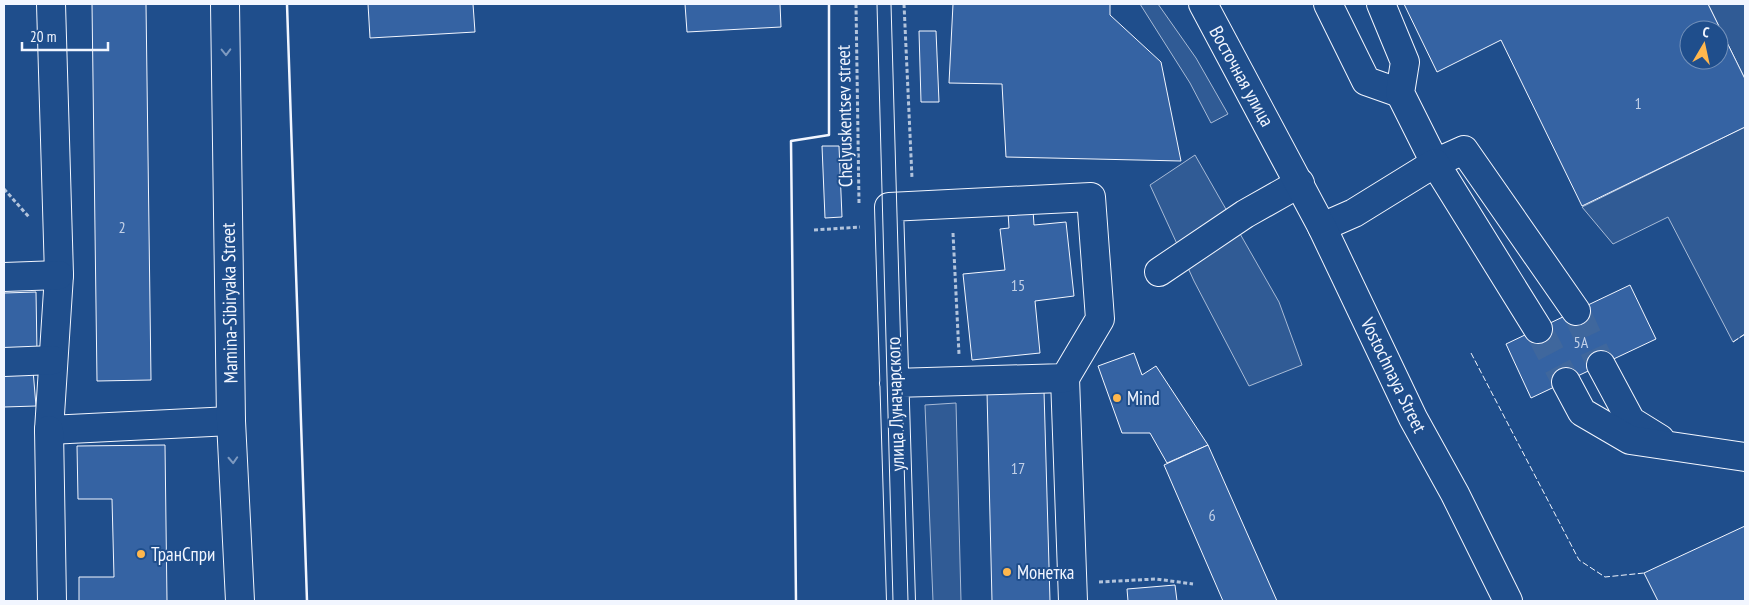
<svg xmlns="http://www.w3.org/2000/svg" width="1749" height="605" font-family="'PT Sans Narrow',sans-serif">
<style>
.built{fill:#305b95;stroke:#a8bbd7}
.building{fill:#3563a3;stroke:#f2f6ff;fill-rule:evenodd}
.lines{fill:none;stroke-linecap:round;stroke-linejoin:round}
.minor-tunnel{stroke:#3f679d;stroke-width:28;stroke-dasharray:28 14;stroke-linecap:butt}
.minor-casing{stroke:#f2f6ff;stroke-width:30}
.major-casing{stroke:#f2f6ff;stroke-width:30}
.path{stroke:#b3c4dc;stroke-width:3;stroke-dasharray:4 2.5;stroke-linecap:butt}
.minor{stroke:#1f4e8c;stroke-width:28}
.major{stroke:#1f4e8c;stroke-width:28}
.tram{stroke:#f2f6ff;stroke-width:1}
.fence{stroke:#f2f6ff;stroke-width:1;stroke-dasharray:6 2.5;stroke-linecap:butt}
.wall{stroke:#f2f6ff;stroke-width:2.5}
.oneway{stroke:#7e9ac0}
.poi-dot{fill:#ffb74d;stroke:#1f4e8c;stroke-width:2}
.labels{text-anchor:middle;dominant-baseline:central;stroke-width:4;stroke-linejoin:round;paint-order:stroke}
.number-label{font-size:16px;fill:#c3d1e8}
.street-label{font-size:19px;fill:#f2f6ff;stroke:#1f4e8c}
.poi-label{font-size:19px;fill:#f2f6ff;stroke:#1f4e8c;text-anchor:start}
</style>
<rect width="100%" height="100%" fill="#1f4e8c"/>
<g class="built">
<polygon points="1140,4 1158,4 1196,58 1228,114 1211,123 1190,83"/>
<polygon points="1708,4 1745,4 1745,79"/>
<polygon points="1745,127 1745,334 1733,342 1668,217 1613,244 1582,207"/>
<polygon points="1195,155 1279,302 1302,365 1249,386 1194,281 1150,185"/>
<polygon points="956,403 961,601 933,601 925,405"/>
</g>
<g class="building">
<polygon points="92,4 146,4 151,380 97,381"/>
<polygon points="368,4 473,4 475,32 370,38"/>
<polygon points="685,4 780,4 781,27 687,32"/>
<polygon points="953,4 1110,4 1110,15 1161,62 1181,161 1006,157 1002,84 949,83"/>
<path d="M1404 4H1708L1745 79V127L1582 206 1501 40 1437 72ZM1689 30H1719V60H1689Z"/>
<polygon points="919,31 936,31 939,102 921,102"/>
<polygon points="822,146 839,146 842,217 825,218"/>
<polygon points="1033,210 1034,225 1066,222 1074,296 1035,301 1040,353 972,360 963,274 1005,270 1000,229 1009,228 1008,212"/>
<polygon points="1630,285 1656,339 1531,398 1506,344"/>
<polygon points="36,292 37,352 4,353 4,293"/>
<polygon points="1134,353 1142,375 1156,366 1208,445 1167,463 1150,433 1122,433 1098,366"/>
<polygon points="33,370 36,406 4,407 4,371"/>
<polygon points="1044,391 1050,601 992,601 987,392"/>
<polygon points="165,445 167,601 79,601 79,577 114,577 112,499 78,499 77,446"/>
<polygon points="1208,445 1277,601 1223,601 1164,465"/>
<polygon points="1745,526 1745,601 1658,601 1644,573"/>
<polygon points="1175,585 1177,601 1128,601 1127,589"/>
</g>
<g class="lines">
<g class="minor-tunnel">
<polyline points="1576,311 1601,365"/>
<polyline points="1538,329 1566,382"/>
</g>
<g class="minor-casing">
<g id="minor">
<polyline points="51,4 59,275 49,430 231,421"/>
<polyline points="1328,4 1366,81 1400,93"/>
<polyline points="1381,4 1405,62 1400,93 1435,163 1464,150 1576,311"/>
<polyline points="1322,227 1354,213 1435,163 1538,329"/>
<polyline points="1159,272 1245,214 1300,183"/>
<polyline points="4,277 59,275"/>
<polyline points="4,362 53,360"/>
<polyline points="1601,365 1631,421 1660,439"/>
<polyline points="1065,378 1073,601"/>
<polyline points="1566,382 1582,412 1630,440 1745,457"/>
<polyline points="894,383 1065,378 1100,319 1091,197 889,207 901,601"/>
<polyline points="49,430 52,601"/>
</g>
</g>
<g class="major-casing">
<g id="major">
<polyline points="225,4 231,421 240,601"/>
<polyline points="1203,4 1322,227 1413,418 1455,494 1508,601"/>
</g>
</g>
<g class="path">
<polyline points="856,4 859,203"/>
<polyline points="904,4 912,178"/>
<polyline points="4,189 29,217"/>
<polyline points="814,230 860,227"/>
<polyline points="953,233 959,354"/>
<polyline points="1099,582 1156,579 1193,584"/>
</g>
<use href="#minor" class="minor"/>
<use href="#major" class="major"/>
<g class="tram">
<polyline points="877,4 893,601"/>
<polyline points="891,4 908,601"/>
</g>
<g class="fence">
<polyline points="1733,342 1745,334"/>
<polyline points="1471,353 1579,560 1605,577 1644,573"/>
</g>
<g class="wall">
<polyline points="287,4 307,601"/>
<polyline points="796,601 791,141 829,135 829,4"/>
</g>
</g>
<defs><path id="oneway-chevron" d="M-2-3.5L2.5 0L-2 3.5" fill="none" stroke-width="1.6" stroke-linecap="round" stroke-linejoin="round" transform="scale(1.25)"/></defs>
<g class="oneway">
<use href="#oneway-chevron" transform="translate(226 52) rotate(89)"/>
<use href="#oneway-chevron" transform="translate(233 460) rotate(87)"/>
</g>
<g class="poi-dot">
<circle cx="1117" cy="398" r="5"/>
<circle cx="141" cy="554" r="5"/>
<circle cx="1007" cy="572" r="5"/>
</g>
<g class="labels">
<g class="number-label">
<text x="1638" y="103">1</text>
<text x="122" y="227">2</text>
<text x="1018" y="285">15</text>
<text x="1581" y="342">5А</text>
<text x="1018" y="468">17</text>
<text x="1212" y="515">6</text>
</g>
<g class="street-label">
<text transform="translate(1242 76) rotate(61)">Восточная улица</text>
<text transform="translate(844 116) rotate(-91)">Chelyuskentsev street</text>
<text transform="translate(229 303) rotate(-91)">Mamina-Sibiryaka Street</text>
<text transform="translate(1394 375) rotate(64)">Vostochnaya Street</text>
<text transform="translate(895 404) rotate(-92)">улица Луначарского</text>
</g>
<g class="poi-label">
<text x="1127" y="398">Mind</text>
<text x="151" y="554">ТранСпри</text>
<text x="1017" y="572">Монетка</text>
</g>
</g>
<rect width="1749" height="605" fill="none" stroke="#f2f6ff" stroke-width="10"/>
<g transform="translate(1704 45) rotate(9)"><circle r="24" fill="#1f4e8c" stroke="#7391ba"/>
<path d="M0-4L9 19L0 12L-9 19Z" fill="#ffb74d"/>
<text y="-8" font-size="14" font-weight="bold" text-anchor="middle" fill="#f2f6ff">С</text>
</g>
<path d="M22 42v8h86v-8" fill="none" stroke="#f2f6ff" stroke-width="2.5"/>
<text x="30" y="42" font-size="15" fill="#f2f6ff" stroke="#1f4e8c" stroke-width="4" paint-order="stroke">20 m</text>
</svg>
